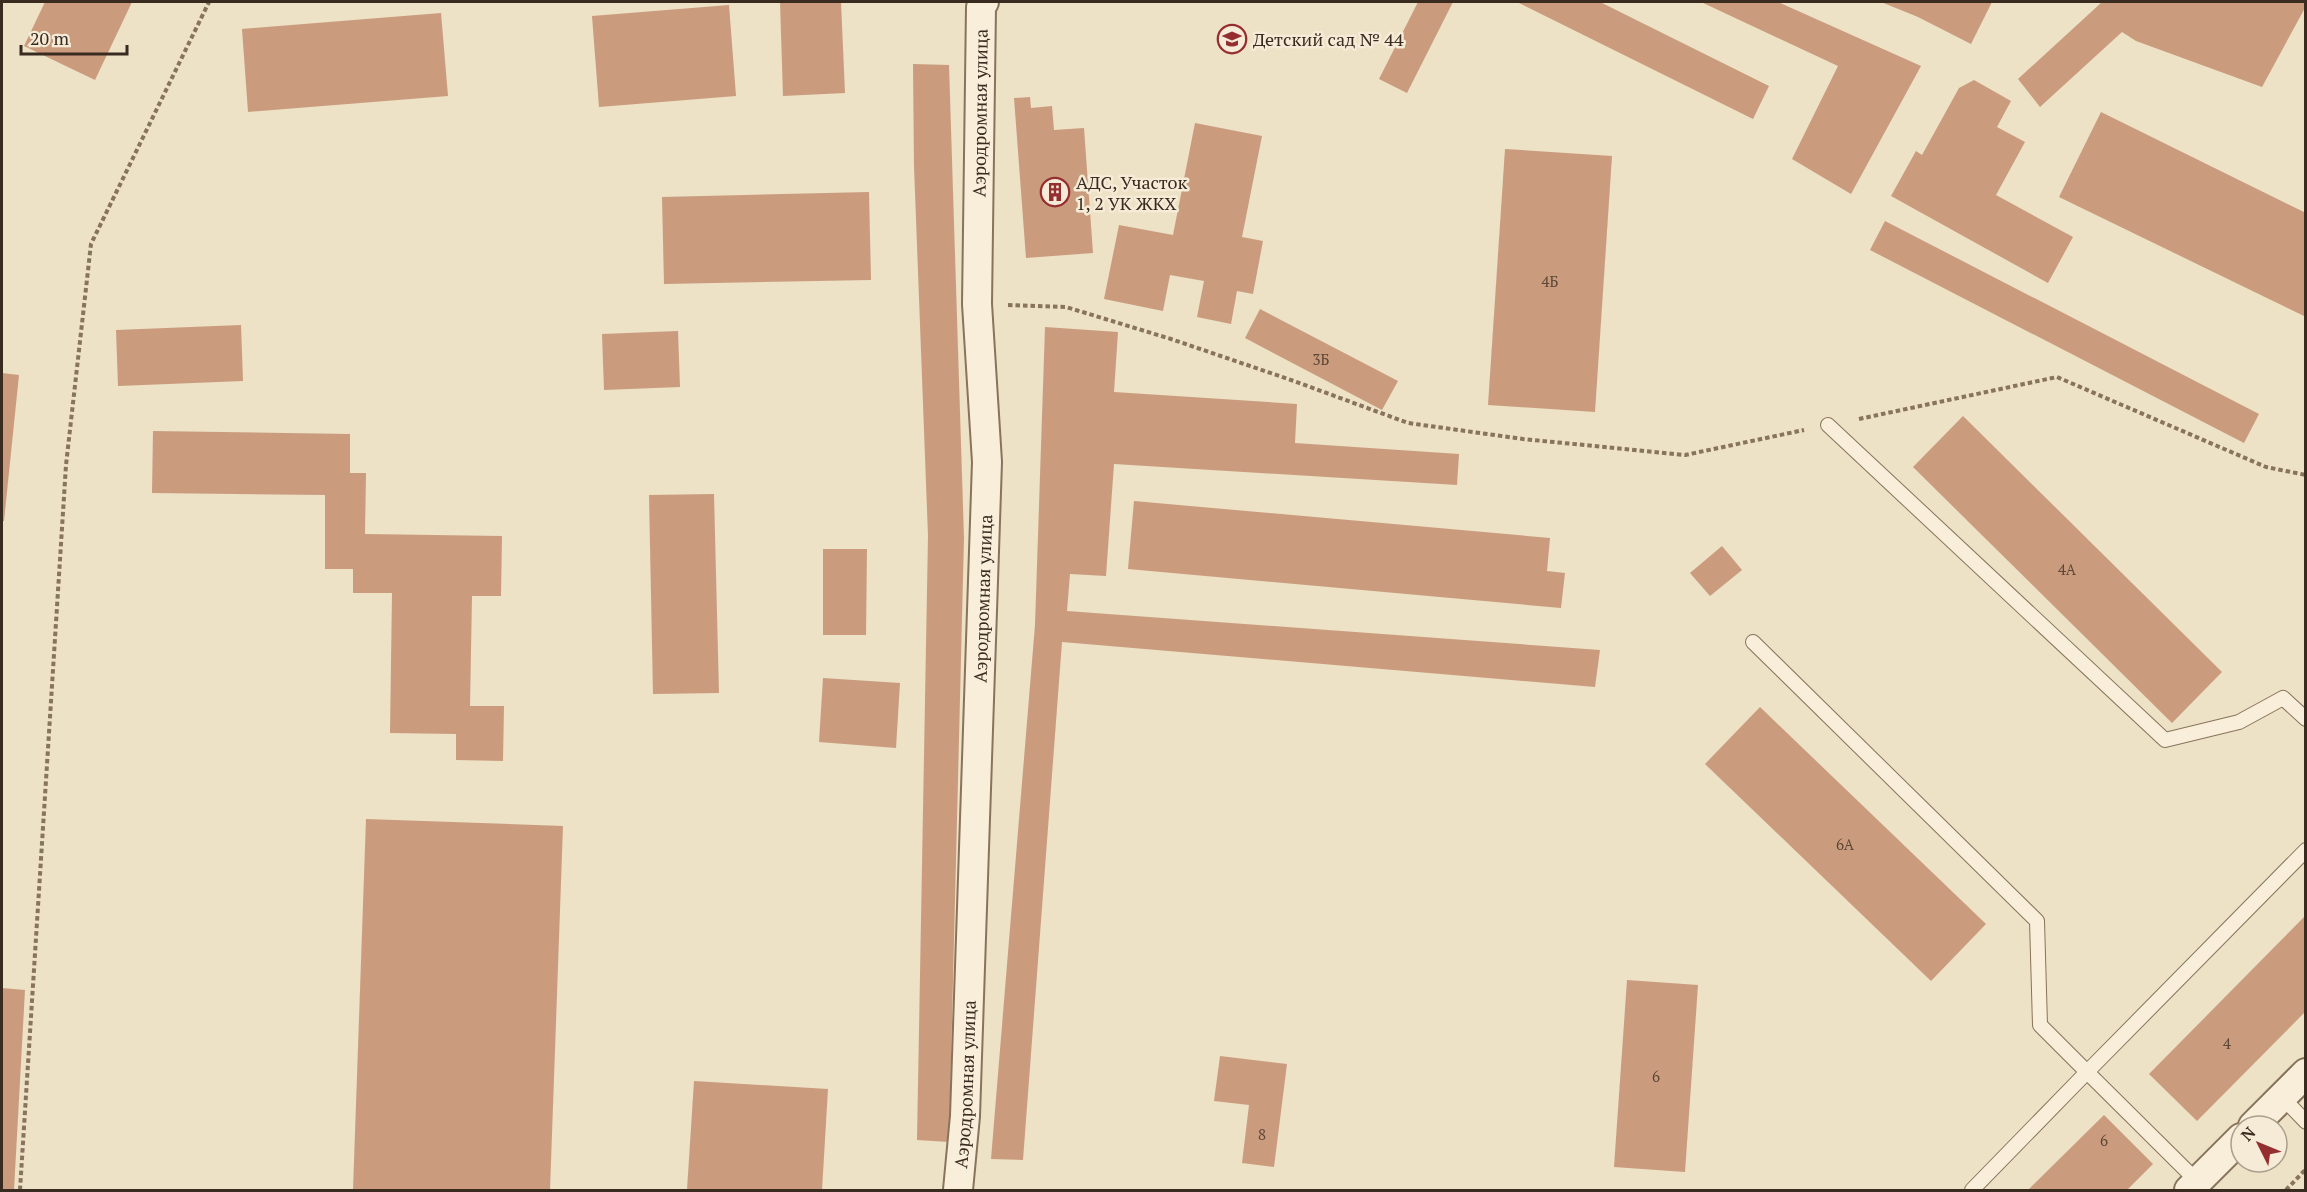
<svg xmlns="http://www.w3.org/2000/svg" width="2307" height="1192" font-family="'PT Serif',serif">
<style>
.building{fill:#ca9c7d}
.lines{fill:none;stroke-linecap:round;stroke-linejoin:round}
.service-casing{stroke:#88735c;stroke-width:16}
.minor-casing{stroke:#88735c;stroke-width:32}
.path{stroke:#88735c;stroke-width:4;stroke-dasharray:4.5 3;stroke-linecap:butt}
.service{stroke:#f8eed9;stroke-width:14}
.minor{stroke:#f8eed9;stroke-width:28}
.labels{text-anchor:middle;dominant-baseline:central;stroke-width:5;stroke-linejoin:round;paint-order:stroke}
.number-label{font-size:15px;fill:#5d4737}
.poi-label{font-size:18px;fill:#392b20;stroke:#f5ebd6;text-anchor:start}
.street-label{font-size:18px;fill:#392b20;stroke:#f5ebd6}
</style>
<rect width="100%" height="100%" fill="#ede1c6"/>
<g class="building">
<polygon points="45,2 132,2 95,80 24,46"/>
<polygon points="780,2 841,2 845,93 783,96"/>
<polygon points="1418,2 1453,2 1407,93 1379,79"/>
<polygon points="1517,2 1600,2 1769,86 1753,119"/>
<polygon points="1701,2 1778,2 1921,66 1851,194 1792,159 1838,66"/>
<polygon points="1881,2 1992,2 1971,44 1918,17"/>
<polygon points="2102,2 2306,2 2306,6 2262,87 2136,41 2122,32 2040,107 2018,79"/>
<polygon points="729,5 736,96 599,107 592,16"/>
<polygon points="441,13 448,96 248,112 242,29"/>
<polygon points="913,64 949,65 964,538 949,1142 917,1140 928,536 914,166"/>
<polygon points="1974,80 2011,101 1997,127 2025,142 1996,195 2073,237 2048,283 1891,196 1916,151 1922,155 1959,88"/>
<polygon points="1030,97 1031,108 1052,106 1054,130 1084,128 1093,253 1026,258 1014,98"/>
<polygon points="2101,112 2306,213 2306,317 2059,197"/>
<polygon points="1195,123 1262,136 1242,237 1263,241 1253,294 1237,291 1231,324 1197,317 1204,281 1170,275 1163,311 1104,299 1119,225 1173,235"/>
<polygon points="1505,149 1612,156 1595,412 1488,405"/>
<polygon points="869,192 871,280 664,284 662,197"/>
<polygon points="1885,221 2259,414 2244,443 1870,250"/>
<polygon points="1260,309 1398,381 1382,410 1245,338"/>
<polygon points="241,325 243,381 118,386 116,330"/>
<polygon points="1045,327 1118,332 1114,392 1297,404 1295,443 1459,454 1457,485 1114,464 1106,576 1070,574 1067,611 1600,650 1595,687 1062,642 1023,1160 991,1159 1035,625"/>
<polygon points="678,331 680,387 604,390 602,334"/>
<polygon points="2,373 19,375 4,521 2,521"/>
<polygon points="1963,416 2222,672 2172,723 1913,467"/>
<polygon points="153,431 350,434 350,473 366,473 365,534 502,536 501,596 472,596 470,706 504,706 503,761 456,760 456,734 390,733 392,593 353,593 353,569 325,569 325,495 152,493"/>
<polygon points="714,494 719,693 653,694 649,495"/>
<polygon points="1134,501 1550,538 1547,571 1565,573 1561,608 1128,569"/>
<polygon points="1722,546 1742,570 1710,596 1690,573"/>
<polygon points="823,549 867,549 866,635 823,635"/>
<polygon points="823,678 900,683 896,748 819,742"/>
<polygon points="1760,707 1986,924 1931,981 1705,764"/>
<polygon points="366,819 563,826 550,1190 353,1190"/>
<polygon points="2306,915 2306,1011 2197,1121 2149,1074"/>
<polygon points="1627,980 1698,985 1685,1172 1614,1167"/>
<polygon points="2,988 25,990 14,1190 2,1190"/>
<polygon points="1220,1056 1287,1064 1274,1167 1242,1163 1249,1105 1214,1101"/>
<polygon points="694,1081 828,1089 822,1190 687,1190"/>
<polygon points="2104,1115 2153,1164 2127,1190 2028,1190"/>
</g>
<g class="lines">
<g class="service-casing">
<g id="service">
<polyline points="1828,425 2165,740 2239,722 2283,698 2306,719"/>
<polyline points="1753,642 2037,921 2040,1025 2087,1072 1972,1190"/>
<polyline points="2282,1097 2306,1122"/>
<polyline points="2198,1182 2087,1072 2306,850"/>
</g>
</g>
<g class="minor-casing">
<g id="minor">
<polyline points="2253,1126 2306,1073"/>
<path id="s1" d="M958 1190 965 1116 987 462 977 304 981 7 984 2"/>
<polyline points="2189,1190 2241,1138"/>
</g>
</g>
<g class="path">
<polyline points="1008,305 1066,307 1171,339 1294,381 1408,423 1523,439 1685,455 1804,430"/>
<polyline points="1859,419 2057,377 2266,467 2306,475"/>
<polyline points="20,1190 66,465 91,244 209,2"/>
<polyline points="2286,1190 2306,1169"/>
</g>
<use href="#service" class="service"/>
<use href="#minor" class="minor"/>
</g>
<defs>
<g id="school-ring" transform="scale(1.5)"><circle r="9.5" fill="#f5ebd6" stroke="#952e30" stroke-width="1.5"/><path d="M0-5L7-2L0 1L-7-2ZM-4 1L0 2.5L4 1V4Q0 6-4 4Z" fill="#952e30"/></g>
<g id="building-ring" transform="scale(1.5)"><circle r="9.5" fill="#f5ebd6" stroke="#952e30" stroke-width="1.5"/><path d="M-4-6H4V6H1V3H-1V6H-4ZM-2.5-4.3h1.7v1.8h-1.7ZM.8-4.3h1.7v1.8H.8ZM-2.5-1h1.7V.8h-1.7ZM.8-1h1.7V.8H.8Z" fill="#952e30"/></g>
</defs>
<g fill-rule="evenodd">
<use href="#school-ring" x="1232" y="39"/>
<use href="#building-ring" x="1055" y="192"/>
</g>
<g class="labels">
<g class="number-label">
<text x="1550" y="281">4Б</text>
<text x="1321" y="359">3Б</text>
<text x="2067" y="569">4А</text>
<text x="1845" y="844">6А</text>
<text x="2227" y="1043">4</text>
<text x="1656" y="1076">6</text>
<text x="1262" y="1134">8</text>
<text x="2104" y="1140">6</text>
</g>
<g class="poi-label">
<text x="1253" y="39">Детский сад № 44</text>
<text x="1076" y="182">АДС, Участок<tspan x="1076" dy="21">1, 2 УК ЖКХ</tspan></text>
</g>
<g class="street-label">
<text stroke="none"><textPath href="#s1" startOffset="1078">Аэродромная улица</textPath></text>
<text stroke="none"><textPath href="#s1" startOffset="592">Аэродромная улица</textPath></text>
<text stroke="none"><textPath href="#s1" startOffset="106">Аэродромная улица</textPath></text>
</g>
</g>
<rect width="2307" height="1192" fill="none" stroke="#392b20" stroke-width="6"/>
<g transform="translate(2259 1144) rotate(313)"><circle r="28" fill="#f5ebd6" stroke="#aa9e8d" stroke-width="1.5"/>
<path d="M0-4.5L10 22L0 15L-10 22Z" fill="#952e30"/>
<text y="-9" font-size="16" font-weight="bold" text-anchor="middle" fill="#392b20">N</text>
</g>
<path d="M21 45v9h106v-9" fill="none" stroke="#392b20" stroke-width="3"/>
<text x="30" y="45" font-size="18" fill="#392b20" stroke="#f5ebd6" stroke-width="4.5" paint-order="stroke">20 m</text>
</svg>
